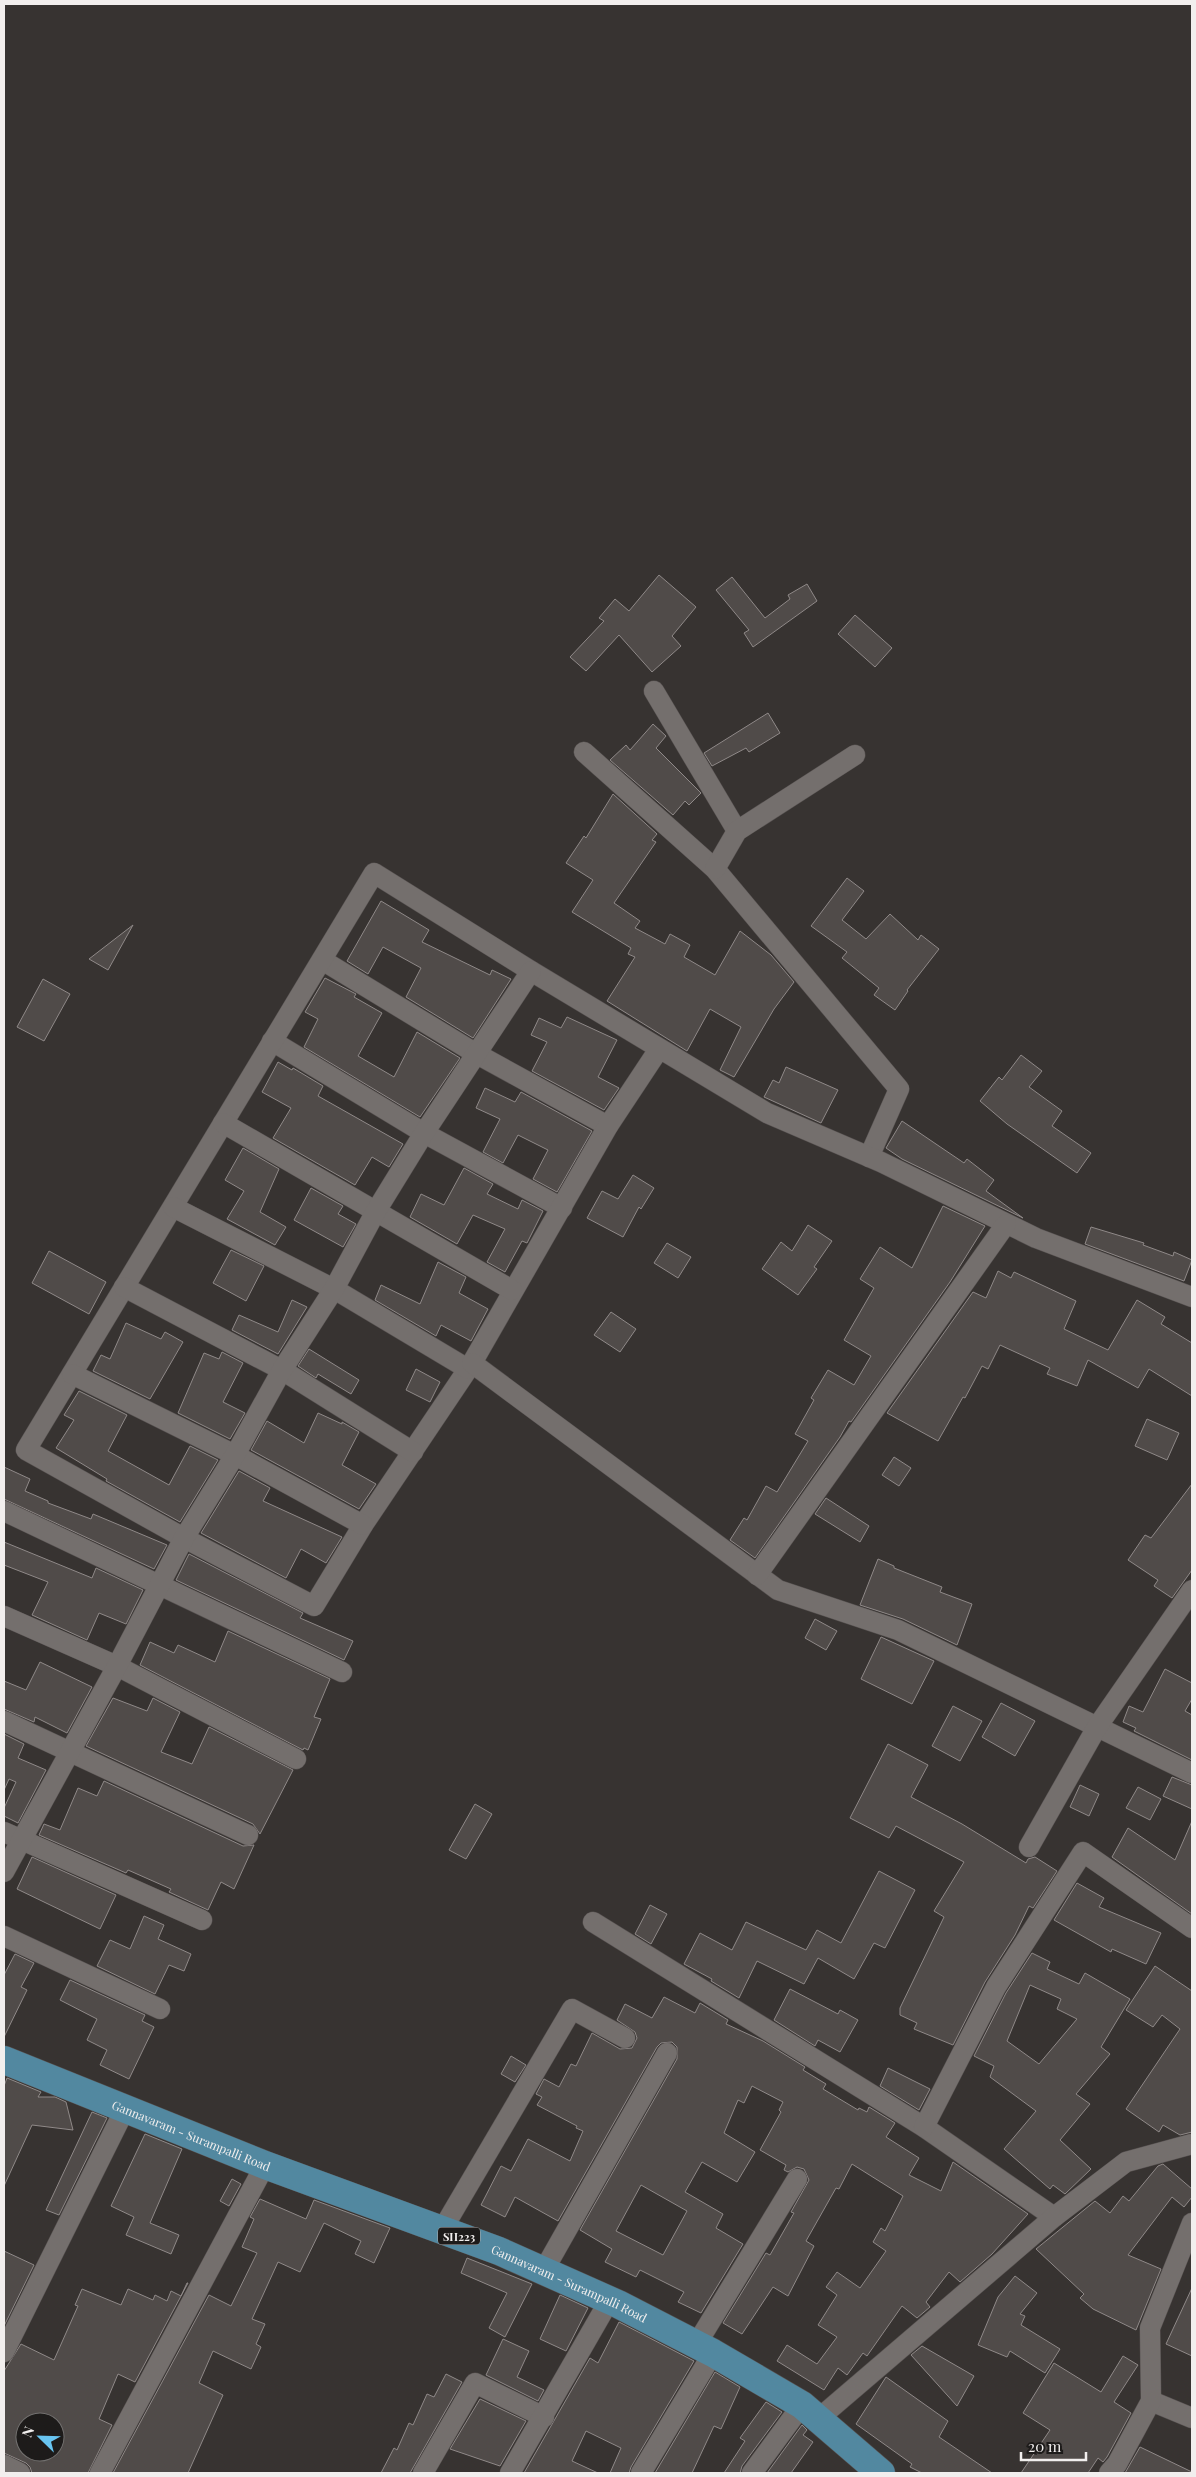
<svg xmlns="http://www.w3.org/2000/svg" width="1196" height="2477" font-family="'Playfair Display',serif">
<style>
.building{fill:#504b49;stroke:#8f8988;fill-rule:evenodd}
.lines{fill:none;stroke-linecap:round;stroke-linejoin:round}
.minor-casing{stroke:#565150;stroke-width:21}
.primary-casing{stroke:#565150;stroke-width:29}
.minor{stroke:#746f6d;stroke-width:20}
.primary{stroke:#5288a0;stroke-width:28}
.labels{text-anchor:middle;dominant-baseline:central;stroke-width:4;stroke-linejoin:round;paint-order:stroke}
.shield{fill:#1d1b1a;stroke:#b2afae;stroke-width:1}
.shield-label{font-size:11px;font-weight:bold;fill:#f2efee}
.street-label{font-size:12px;fill:#f2efee;stroke:#1d1b1a}
</style>
<rect width="100%" height="100%" fill="#373331"/>
<g class="building">
<polygon points="659,575 696,607 672,636 681,646 652,672 619,635 586,671 570,657 604,621 599,618 615,599 629,611"/>
<polygon points="732,577 765,618 790,599 788,595 807,584 817,601 753,647 744,633 749,630 716,590"/>
<polygon points="855,615 892,648 875,667 838,634"/>
<polygon points="768,713 780,733 749,752 746,748 712,766 704,753"/>
<polygon points="653,724 666,736 656,748 701,793 689,805 685,801 673,815 610,760 626,745 630,750"/>
<polygon points="613,794 657,834 652,840 656,842 614,903 640,921 635,928 665,944 670,934 690,945 684,957 715,975 740,931 771,955 794,982 774,1009 734,1077 720,1070 741,1027 710,1009 687,1051 607,1001 635,957 628,954 631,948 572,912 593,880 566,863 584,836 586,838"/>
<polygon points="847,878 864,891 842,920 866,939 890,914 918,940 921,935 939,949 907,990 908,991 895,1010 874,995 879,988 842,958 847,952 811,926"/>
<polygon points="381,901 429,930 422,942 490,975 492,970 511,979 473,1038 406,997 421,968 383,947 368,974 347,961"/>
<polygon points="133,925 108,970 89,959"/>
<polygon points="325,978 356,994 354,997 382,1013 358,1056 394,1077 417,1032 460,1058 420,1117 304,1047 318,1019 305,1012"/>
<polygon points="43,979 70,994 44,1041 17,1027"/>
<polygon points="567,1017 617,1040 598,1077 619,1088 604,1110 532,1071 547,1042 531,1035 539,1018 561,1028"/>
<polygon points="1021,1055 1042,1071 1029,1087 1062,1111 1052,1126 1091,1153 1077,1173 1007,1124 980,1101 999,1077 1002,1080"/>
<polygon points="278,1062 292,1070 293,1068 323,1086 318,1096 403,1144 389,1167 372,1157 355,1185 273,1138 291,1108 262,1092"/>
<polygon points="786,1067 838,1090 821,1123 764,1097 773,1080 779,1083"/>
<polygon points="485,1088 515,1102 521,1092 592,1131 557,1192 533,1179 548,1150 518,1135 503,1163 483,1152 500,1119 476,1108"/>
<polygon points="902,1121 964,1163 967,1159 994,1180 986,1191 1023,1218 902,1159 886,1148"/>
<polygon points="243,1148 279,1169 260,1212 286,1227 275,1245 227,1219 244,1191 225,1180"/>
<polygon points="464,1168 493,1184 487,1194 518,1209 522,1200 543,1211 527,1243 522,1241 505,1272 487,1262 505,1229 473,1215 457,1244 410,1217 421,1194 444,1205"/>
<polygon points="633,1175 654,1188 641,1209 639,1207 623,1237 587,1218 602,1191 618,1199"/>
<polygon points="311,1188 343,1206 338,1214 356,1224 343,1247 294,1220"/>
<polygon points="943,1206 985,1226 950,1282 851,1422 849,1421 840,1437 755,1558 730,1540 744,1518 747,1520 766,1486 777,1492 808,1441 795,1434 814,1400 811,1398 828,1370 854,1385 871,1356 844,1340 874,1288 860,1279 880,1247 912,1268"/>
<polygon points="808,1225 832,1241 814,1267 817,1269 798,1295 762,1269 781,1242 792,1251"/>
<polygon points="1091,1227 1144,1243 1143,1245 1173,1256 1174,1252 1192,1260 1184,1281 1085,1244"/>
<polygon points="667,1243 691,1257 678,1278 654,1263"/>
<polygon points="231,1250 264,1266 246,1301 213,1283"/>
<polygon points="49,1251 106,1282 89,1314 32,1283"/>
<polygon points="438,1262 466,1277 459,1293 488,1309 471,1341 441,1325 436,1336 375,1300 381,1285 420,1304"/>
<polygon points="998,1271 1011,1278 1014,1272 1076,1301 1064,1329 1108,1350 1137,1300 1165,1317 1161,1324 1192,1343 1192,1396 1149,1369 1138,1388 1088,1360 1077,1386 1047,1374 1050,1368 1000,1345 988,1369 982,1366 965,1398 963,1397 938,1441 887,1413 973,1292 986,1298"/>
<polygon points="292,1300 307,1307 278,1354 232,1330 239,1315 278,1332"/>
<polygon points="611,1312 636,1329 620,1352 594,1335"/>
<polygon points="126,1323 161,1339 165,1332 183,1342 150,1399 93,1371 101,1355 110,1359"/>
<polygon points="309,1349 359,1380 351,1394 318,1374 316,1378 298,1366"/>
<polygon points="222,1352 243,1363 223,1402 245,1413 230,1439 178,1413 204,1353 219,1359"/>
<polygon points="416,1369 440,1382 430,1402 406,1390"/>
<polygon points="79,1391 127,1415 108,1451 169,1485 190,1446 218,1460 180,1522 106,1481 107,1479 56,1448 74,1420 64,1415"/>
<polygon points="318,1413 342,1424 342,1422 359,1432 342,1465 376,1484 359,1509 251,1450 267,1421 304,1443"/>
<polygon points="1147,1419 1179,1433 1167,1460 1135,1446"/>
<polygon points="894,1457 911,1468 899,1486 882,1475"/>
<polygon points="4,1467 30,1479 25,1491 48,1501 48,1503 91,1519 93,1514 167,1545 154,1569 4,1499"/>
<polygon points="239,1471 270,1488 263,1501 342,1537 326,1563 301,1549 286,1578 201,1533"/>
<polygon points="1192,1484 1192,1570 1172,1598 1154,1586 1158,1580 1128,1560 1145,1535 1151,1538"/>
<polygon points="826,1498 869,1526 860,1542 815,1514"/>
<polygon points="4,1542 92,1578 96,1568 143,1590 126,1624 99,1613 87,1640 32,1615 48,1582 4,1565"/>
<polygon points="189,1554 303,1613 300,1618 353,1641 344,1660 176,1580"/>
<polygon points="878,1559 894,1566 894,1568 942,1587 940,1592 972,1604 957,1645 903,1619 860,1605"/>
<polygon points="815,1619 837,1631 826,1650 805,1638"/>
<polygon points="228,1631 330,1679 314,1717 321,1719 308,1750 304,1748 303,1750 140,1665 150,1642 174,1653 178,1645 215,1662"/>
<polygon points="881,1637 934,1661 912,1704 861,1679"/>
<polygon points="40,1662 92,1687 67,1733 35,1717 34,1722 4,1709 4,1681 26,1690"/>
<polygon points="1165,1669 1192,1683 1192,1699 1185,1711 1192,1715 1192,1760 1134,1731 1136,1728 1123,1722 1129,1706 1143,1712"/>
<polygon points="113,1698 147,1711 153,1698 180,1712 161,1752 192,1764 209,1727 293,1770 260,1834 253,1824 86,1746"/>
<polygon points="1001,1703 1035,1721 1015,1756 982,1737"/>
<polygon points="953,1706 982,1721 960,1761 932,1746"/>
<polygon points="4,1734 24,1744 18,1758 46,1770 18,1823 4,1816 4,1808 16,1782 9,1779 4,1790"/>
<polygon points="888,1744 928,1765 911,1797 962,1824 1026,1863 1028,1859 1035,1857 1057,1871 1033,1908 1029,1906 1015,1935 985,1982 953,2045 914,2029 917,2023 900,2015 900,2008 944,1917 934,1911 964,1862 896,1826 889,1838 850,1818"/>
<polygon points="1172,1777 1192,1785 1192,1809 1163,1796"/>
<polygon points="104,1781 243,1846 254,1845 234,1889 221,1882 208,1910 169,1892 171,1889 128,1870 126,1873 39,1835 44,1824 60,1830 78,1788 97,1796"/>
<polygon points="1080,1785 1099,1794 1089,1816 1070,1807"/>
<polygon points="1138,1787 1161,1799 1150,1820 1126,1808"/>
<polygon points="475,1804 492,1814 466,1859 449,1850"/>
<polygon points="1192,1821 1192,1914 1112,1857 1128,1828 1175,1860"/>
<polygon points="32,1857 116,1895 100,1929 17,1889"/>
<polygon points="879,1871 915,1890 885,1948 874,1943 854,1979 818,1958 804,1984 757,1961 739,1998 711,1981 712,1979 684,1964 700,1933 732,1950 746,1922 806,1950 817,1930 841,1943"/>
<polygon points="1077,1883 1104,1898 1099,1907 1161,1933 1146,1964 1112,1949 1111,1952 1054,1920"/>
<polygon points="650,1905 667,1914 651,1944 635,1934"/>
<polygon points="144,1916 164,1925 158,1939 191,1954 184,1971 169,1965 155,1994 97,1966 110,1940 130,1949"/>
<path d="M1032 1953 1050 1962 1047 1969 1079 1984 1085 1973 1130 1999 1101 2047 1110 2054 1076 2094 1090 2104 1060 2140 1091 2169 1065 2194 1053 2185 1050 2189 1004 2149 1036 2111 990 2077 994 2066 974 2056 1006 1993ZM1030 1985 1061 1999 1057 2009 1077 2019 1039 2064 1007 2041Z"/>
<polygon points="15,1954 34,1963 21,1987 27,1990 4,2037 4,1975"/>
<polygon points="1155,1966 1192,1991 1192,2132 1180,2135 1163,2125 1159,2132 1126,2109 1180,2029 1162,2015 1153,2027 1126,2010"/>
<polygon points="70,1980 145,2015 142,2021 154,2027 129,2079 100,2065 107,2050 87,2040 97,2019 60,2000"/>
<polygon points="790,1989 838,2014 840,2010 858,2020 840,2052 818,2040 815,2046 774,2020"/>
<path d="M664 1997 695 2013 700 2003 728 2020 726 2024 763 2041 805 2067 803 2070 826 2084 823 2089 858 2110 859 2108 867 2112 869 2107 895 2123 886 2137 919 2158 909 2175 941 2191 953 2162 1028 2214 992 2254 960 2282 949 2272 926 2302 930 2307 917 2318 902 2306 867 2356 863 2353 847 2375 838 2368 824 2390 777 2361 787 2345 817 2364 837 2337 818 2325 837 2295 826 2287 837 2272 860 2288 886 2251 873 2242 881 2228 885 2231 903 2196 852 2164 839 2189 836 2188 806 2241 814 2246 788 2296 773 2287 742 2334 723 2323 766 2253 770 2255 794 2213 791 2212 809 2180 804 2169 797 2167 788 2172 784 2170 786 2165 760 2150 781 2112 779 2110 783 2102 752 2086 744 2103 738 2100 724 2133 755 2152 737 2182 702 2162 685 2192 723 2214 716 2228 743 2244 701 2313 678 2302 684 2292 640 2270 636 2277 605 2262 612 2249 580 2230 677 2059V2047L672 2042 661 2043 657 2047 558 2221 515 2197 505 2217 481 2205 501 2166 511 2171 528 2139 570 2161 583 2131 576 2128 577 2126 537 2105 542 2097 536 2094 544 2079 559 2087 571 2064 576 2066 592 2033 620 2049 632 2048 637 2038 635 2032 617 2020 625 2004 652 2018ZM641 2185 687 2211 663 2255 616 2231Z"/>
<polygon points="511,2056 526,2065 515,2082 501,2074"/>
<polygon points="888,2068 930,2089 919,2110 880,2086"/>
<polygon points="7,2078 41,2092 38,2097 55,2097 66,2102 73,2130 32,2125 4,2186 4,2086"/>
<polygon points="92,2112 107,2118 59,2215 46,2210"/>
<polygon points="145,2134 182,2149 150,2223 179,2235 171,2254 126,2235 134,2217 111,2206"/>
<polygon points="1163,2164 1192,2189 1192,2197 1184,2207 1172,2197 1128,2255 1161,2269 1136,2330 1093,2309 1080,2298 1084,2294 1036,2249 1095,2201 1110,2213 1123,2196 1129,2201 1158,2166"/>
<polygon points="232,2179 241,2184 229,2206 220,2201"/>
<polygon points="260,2199 306,2219 314,2200 390,2228 374,2263 355,2254 361,2241 324,2223 300,2272 278,2262 252,2319 265,2324 256,2344 261,2347 251,2369 213,2351 199,2383 223,2395 188,2473 113,2473 209,2295 231,2306 257,2253 242,2247 254,2219 250,2217"/>
<polygon points="4,2251 34,2265 4,2326"/>
<polygon points="467,2258 532,2284 505,2337 489,2328 507,2293 461,2273"/>
<polygon points="1015,2276 1037,2293 1020,2314 1025,2316 1021,2325 1060,2349 1045,2373 1010,2351 1007,2357 978,2345 998,2297"/>
<path d="M187 2283H188L135 2382 118 2374 99 2419 112 2425 88 2473H32L30 2467 26 2463 4 2453V2371L21 2344 54 2360 78 2306 75 2305 82 2289 121 2305 128 2289 153 2300 155 2295 167 2301 171 2291 181 2296ZM25 2422H55V2452H25Z"/>
<polygon points="1192,2288 1192,2356 1166,2344"/>
<polygon points="560,2295 588,2308 566,2351 540,2339"/>
<polygon points="619,2322 694,2361 631,2467 629,2473 610,2473 621,2448 586,2431 572,2461 598,2473 524,2473 590,2358 598,2363"/>
<polygon points="503,2339 529,2351 517,2377 544,2390 538,2401 486,2375"/>
<polygon points="922,2346 974,2376 957,2406 911,2355"/>
<polygon points="1123,2356 1138,2365 1114,2402 1131,2413 1107,2457 1103,2462 1098,2458 1088,2473 1021,2473 1050,2430 1023,2413 1054,2363 1101,2392"/>
<polygon points="715,2372 740,2387 721,2429 714,2426 692,2473 655,2473"/>
<polygon points="446,2374 462,2382 410,2473 381,2473 394,2448 397,2450 409,2423 413,2425 427,2394 434,2397"/>
<polygon points="886,2377 948,2421 939,2437 992,2473 922,2473 910,2467 912,2464 856,2424"/>
<polygon points="480,2399 526,2421 500,2466 450,2449"/>
<polygon points="766,2402 782,2412 742,2466 740,2473 724,2473 745,2441 740,2438"/>
<polygon points="802,2425 807,2430 803,2435 813,2442 791,2473 767,2473"/>
<polygon points="1140,2447 1192,2472 1192,2473 1125,2473"/>
</g>
<g class="lines">
<g class="minor-casing">
<g id="minor">
<polyline points="654,691 737,831"/>
<polyline points="584,752 715,869 899,1089 869,1157"/>
<polyline points="715,869 737,831 855,755"/>
<polyline points="322,960 475,1053 608,1126"/>
<polyline points="272,1041 424,1133 562,1208"/>
<polyline points="659,1049 608,1126 472,1363 363,1525 314,1606 184,1538 26,1450 374,873 531,971 767,1113 881,1162 1036,1238 1192,1297"/>
<polyline points="223,1123 512,1290"/>
<polyline points="173,1207 334,1289 468,1369"/>
<polyline points="124,1287 282,1370 413,1452"/>
<polyline points="472,1363 778,1590 898,1630 1192,1773"/>
<polyline points="72,1374 235,1455 363,1525"/>
<polyline points="4,1511 342,1672"/>
<polyline points="757,1575 1006,1224"/>
<polyline points="4,1616 117,1666 296,1759"/>
<polyline points="4,1721 248,1835"/>
<polyline points="4,1832 202,1920"/>
<polyline points="1029,1847 1097,1727 1192,1590"/>
<polyline points="4,1872 117,1666 184,1538 235,1455 282,1370 334,1289 376,1211 424,1133 531,971"/>
<polyline points="593,1922 924,2127 1054,2217"/>
<polyline points="4,1936 160,2009"/>
<polyline points="924,2127 996,1987 1083,1852 1192,1928"/>
<polyline points="442,2230 572,2009 625,2038"/>
<polyline points="544,2270 667,2053"/>
<polyline points="696,2345 797,2179"/>
<polyline points="4,2352 126,2107"/>
<polyline points="1151,2401 1192,2418"/>
<polyline points="817,2420 1054,2217 1126,2162 1192,2144"/>
<polyline points="4,2465 20,2473"/>
<polyline points="100,2473 265,2165"/>
<polyline points="423,2473 475,2383 544,2417"/>
<polyline points="510,2473 609,2301"/>
<polyline points="641,2473 713,2353"/>
<polyline points="752,2473 802,2405"/>
<polyline points="1109,2473 1117,2464 1151,2401 1150,2328 1192,2223"/>
</g>
</g>
<g class="primary-casing">
<g id="primary">
<path id="s1" d="M4 2060 265 2165 499 2251 618 2304 713 2353 802 2405 881 2473"/>
</g>
</g>
<use href="#minor" class="minor"/>
<use href="#primary" class="primary"/>
</g>
<g class="labels">
<rect class="shield" x="438" y="2227.5" width="42" height="17" rx="4"/>
<g class="shield-label">
<text x="459" y="2236">SH223</text>
</g>
<g class="street-label">
<text stroke="none"><textPath href="#s1" startOffset="202">Gannavaram - Surampalli Road</textPath></text>
<text stroke="none"><textPath href="#s1" startOffset="608">Gannavaram - Surampalli Road</textPath></text>
</g>
</g>
<rect width="1196" height="2477" fill="none" stroke="#f2efee" stroke-width="10"/>
<g transform="translate(40 2437) rotate(293)"><circle r="24" fill="#1d1b1a" stroke="#72706f"/>
<path d="M0-4L9 19L0 12L-9 19Z" fill="#68c4f0"/>
<text y="-8" font-size="14" font-weight="bold" text-anchor="middle" fill="#f2efee">N</text>
</g>
<path d="M1021 2452v8h65v-8" fill="none" stroke="#f2efee" stroke-width="2.5"/>
<text x="1028" y="2452" font-size="15" fill="#f2efee" stroke="#1d1b1a" stroke-width="4" paint-order="stroke">20 m</text>
</svg>
